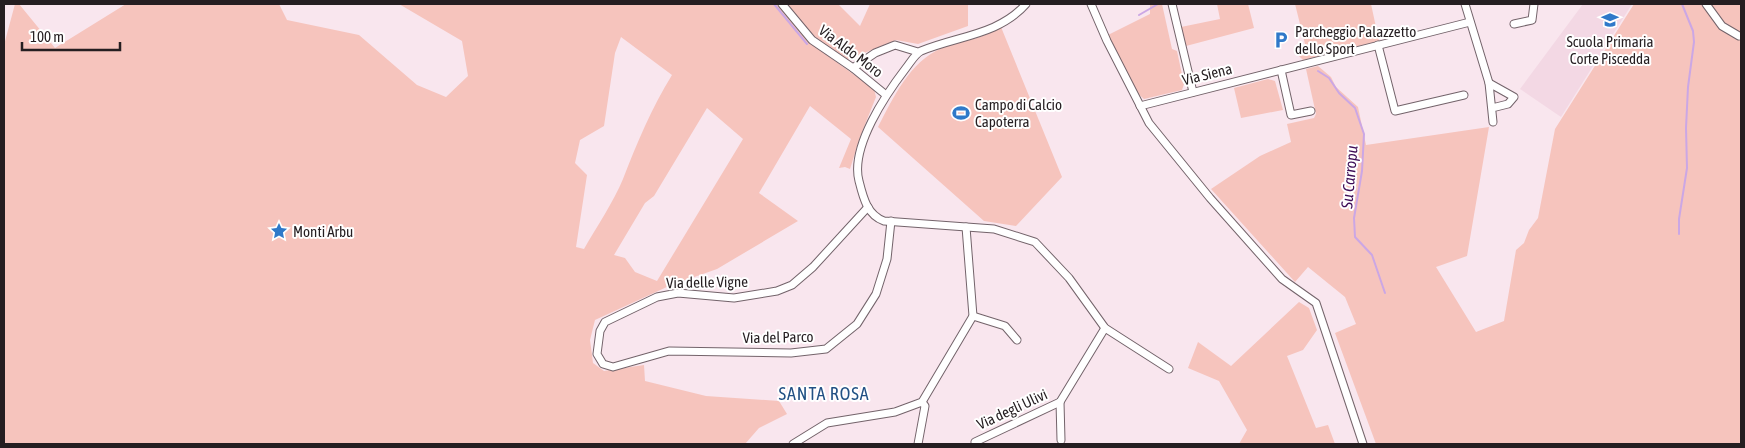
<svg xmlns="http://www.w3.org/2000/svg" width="1745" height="448" font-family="'Asap Condensed',sans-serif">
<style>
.built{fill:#f3d8e4}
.green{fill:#f6c4bd;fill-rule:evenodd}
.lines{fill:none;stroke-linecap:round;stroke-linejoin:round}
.stream{stroke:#cba7e5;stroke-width:2}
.street-casing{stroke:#73636a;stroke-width:9}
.street{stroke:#fff;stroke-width:7}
.labels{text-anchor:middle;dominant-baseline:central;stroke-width:4;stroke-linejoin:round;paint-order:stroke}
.poi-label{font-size:15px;fill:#251e21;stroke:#fff;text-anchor:start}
.street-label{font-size:15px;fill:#251e21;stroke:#fff}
.water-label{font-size:16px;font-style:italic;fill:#3e0d57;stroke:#fff}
.quarter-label{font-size:18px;letter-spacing:1px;fill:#225084;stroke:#fff}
</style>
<rect width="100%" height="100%" fill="#f9e6ee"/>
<polygon class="built" points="1583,4 1632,4 1561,117 1520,89"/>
<g class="green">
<path d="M15 4H19L55 48 126 4H279L287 20 359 35 417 85 446 97 468 76 462 41 399 4H777L810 43 874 89 876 97 860 137 850 169 845 167 839 168 851 139 810 106 759 193 798 221 717 269 669 286 595 320 590 340 593 363 604 371 644 365 645 381 706 396 779 401 787 414 759 428 745 444H4V45ZM621 37 672 75C652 107 637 143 623 179 614 201 596 228 584 249L576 247 587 175 575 163 580 140 604 126 615 53ZM707 108 743 139 657 281 635 272 625 258 614 255 645 203 654 196Z"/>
<polygon points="787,4 838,4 860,26 870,4 968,4 968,26 918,44 896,40 847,60 813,36"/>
<polygon points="1150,4 1162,4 1172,49 1177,51 1184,84 1182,90 1144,99 1136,92 1108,35 1150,14"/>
<polygon points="1217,4 1248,4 1254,28 1186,46 1181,27 1220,19"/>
<polygon points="1295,4 1371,4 1379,41 1303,60 1299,56 1307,52"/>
<polygon points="1634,4 1741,4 1741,444 1376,444 1335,333 1356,324 1345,297 1308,267 1295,282 1211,189 1260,156 1291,142 1287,124 1314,118 1316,114 1306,69 1318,66 1331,77 1336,87 1358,107 1366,145 1489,127 1467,256 1436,267 1476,332 1504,321 1516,250 1524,243 1529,230 1538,218 1555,129"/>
<path d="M1001 27 1062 177 1016 226 984 221 878 127C893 98 910 61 942 48 954 43 968 41 980 37 987 34 994 31 1001 27Z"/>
<polygon points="1268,79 1275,81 1283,110 1241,118 1234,88"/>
<polygon points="1299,302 1309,308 1317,330 1303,350 1287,356 1316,428 1328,425 1335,444 1239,444 1247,430 1219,381 1188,368 1198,342 1231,366"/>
</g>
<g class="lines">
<g class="stream">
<polyline points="774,4 807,44"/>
<polyline points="1139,15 1158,4"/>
<polyline points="1318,71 1329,78 1339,93 1355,108 1364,134 1362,171 1354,218 1355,237 1372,255 1385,293"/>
<polyline points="1679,234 1679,219 1687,168 1686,128 1688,87 1694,42 1693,31 1682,4"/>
</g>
<g class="street-casing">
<g id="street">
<polyline points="782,4 812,40 853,68 886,95"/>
<path d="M1026 4C999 35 957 36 921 51 915 54 910 63 906 68 886 94 850 147 859 181 863 197 867 215 884 221L994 229 1035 242 1069 278 1105 328 1169 369"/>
<polyline points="1091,4 1107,41 1149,123 1210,198 1282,279 1316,303 1363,444"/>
<polyline points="1172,4 1193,92"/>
<polyline points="1465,4 1489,83"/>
<polyline points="1706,4 1722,26 1739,36"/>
<polyline points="1514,24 1532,20 1534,4"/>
<polyline points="1378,45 1395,111 1464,95"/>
<polyline points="853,68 875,53 895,45 918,52"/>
<polyline points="1281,70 1291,115 1311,111"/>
<polyline points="1140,106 1470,22"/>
<polyline points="1492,108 1508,104 1514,97 1489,83 1493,122"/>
<polyline points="868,207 813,267 792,285 777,291 734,298 678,293 657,297 605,322 600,331 597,354 603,364 613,367 669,351 791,353 826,349 857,324 876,294 887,259 891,221"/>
<polyline points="973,316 1005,326 1017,340"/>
<polyline points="1060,402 1061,440"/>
<polyline points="975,442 1060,402 1105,328"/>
<polyline points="793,444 827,423 895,412 922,402 973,316 966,227"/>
<polyline points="918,444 925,406 922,402"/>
</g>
</g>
<use href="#street" class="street"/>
</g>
<defs>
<g id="school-bare" transform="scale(1.35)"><path d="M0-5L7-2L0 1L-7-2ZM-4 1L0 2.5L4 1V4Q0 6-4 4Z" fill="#2f79c9" stroke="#fff" stroke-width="2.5" paint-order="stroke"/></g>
<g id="parking-bare" transform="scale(1.35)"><path d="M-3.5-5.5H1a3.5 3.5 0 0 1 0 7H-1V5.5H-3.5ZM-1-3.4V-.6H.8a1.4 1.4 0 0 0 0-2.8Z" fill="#2f79c9" stroke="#fff" stroke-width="2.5" paint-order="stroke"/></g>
<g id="stadium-bare" transform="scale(1.35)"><path d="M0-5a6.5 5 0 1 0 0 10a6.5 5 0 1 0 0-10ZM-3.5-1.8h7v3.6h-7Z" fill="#2f79c9" stroke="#fff" stroke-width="2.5" paint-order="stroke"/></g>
<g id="sight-bare" transform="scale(1.35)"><path d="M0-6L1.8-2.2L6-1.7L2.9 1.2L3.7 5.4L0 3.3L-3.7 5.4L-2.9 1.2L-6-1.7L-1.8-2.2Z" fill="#2f79c9" stroke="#fff" stroke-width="2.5" paint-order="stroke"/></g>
</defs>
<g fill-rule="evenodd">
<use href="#school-bare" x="1610" y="20"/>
<use href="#parking-bare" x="1281" y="40"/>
<use href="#stadium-bare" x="961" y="113"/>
<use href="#sight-bare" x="279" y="231"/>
</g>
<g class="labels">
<g class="poi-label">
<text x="1295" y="31">Parcheggio Palazzetto<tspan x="1295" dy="17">dello Sport</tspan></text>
<text x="1610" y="41" text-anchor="middle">Scuola Primaria<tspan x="1610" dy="17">Corte Piscedda</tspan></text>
<text x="975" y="104">Campo di Calcio<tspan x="975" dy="17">Capoterra</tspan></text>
<text x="293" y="231">Monti Arbu</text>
</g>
<g class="street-label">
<text transform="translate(851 51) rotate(37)">Via Aldo Moro</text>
<text transform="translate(1207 74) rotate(-14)">Via Siena</text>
<text transform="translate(707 282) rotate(-1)">Via delle Vigne</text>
<text transform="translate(778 337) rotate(-1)">Via del Parco</text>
<text transform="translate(1012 409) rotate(-25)">Via degli Ulivi</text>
</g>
<g class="water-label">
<text transform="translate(1349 177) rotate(-85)">Su Carropu</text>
</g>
<g class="quarter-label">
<text x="824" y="393">SANTA ROSA</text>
</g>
</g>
<rect width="1745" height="448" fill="none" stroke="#251e21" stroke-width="10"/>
<path d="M22 42v8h98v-8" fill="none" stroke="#251e21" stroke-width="2.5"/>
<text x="30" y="42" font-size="15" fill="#251e21" stroke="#ffffff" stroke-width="4" paint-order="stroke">100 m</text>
</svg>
